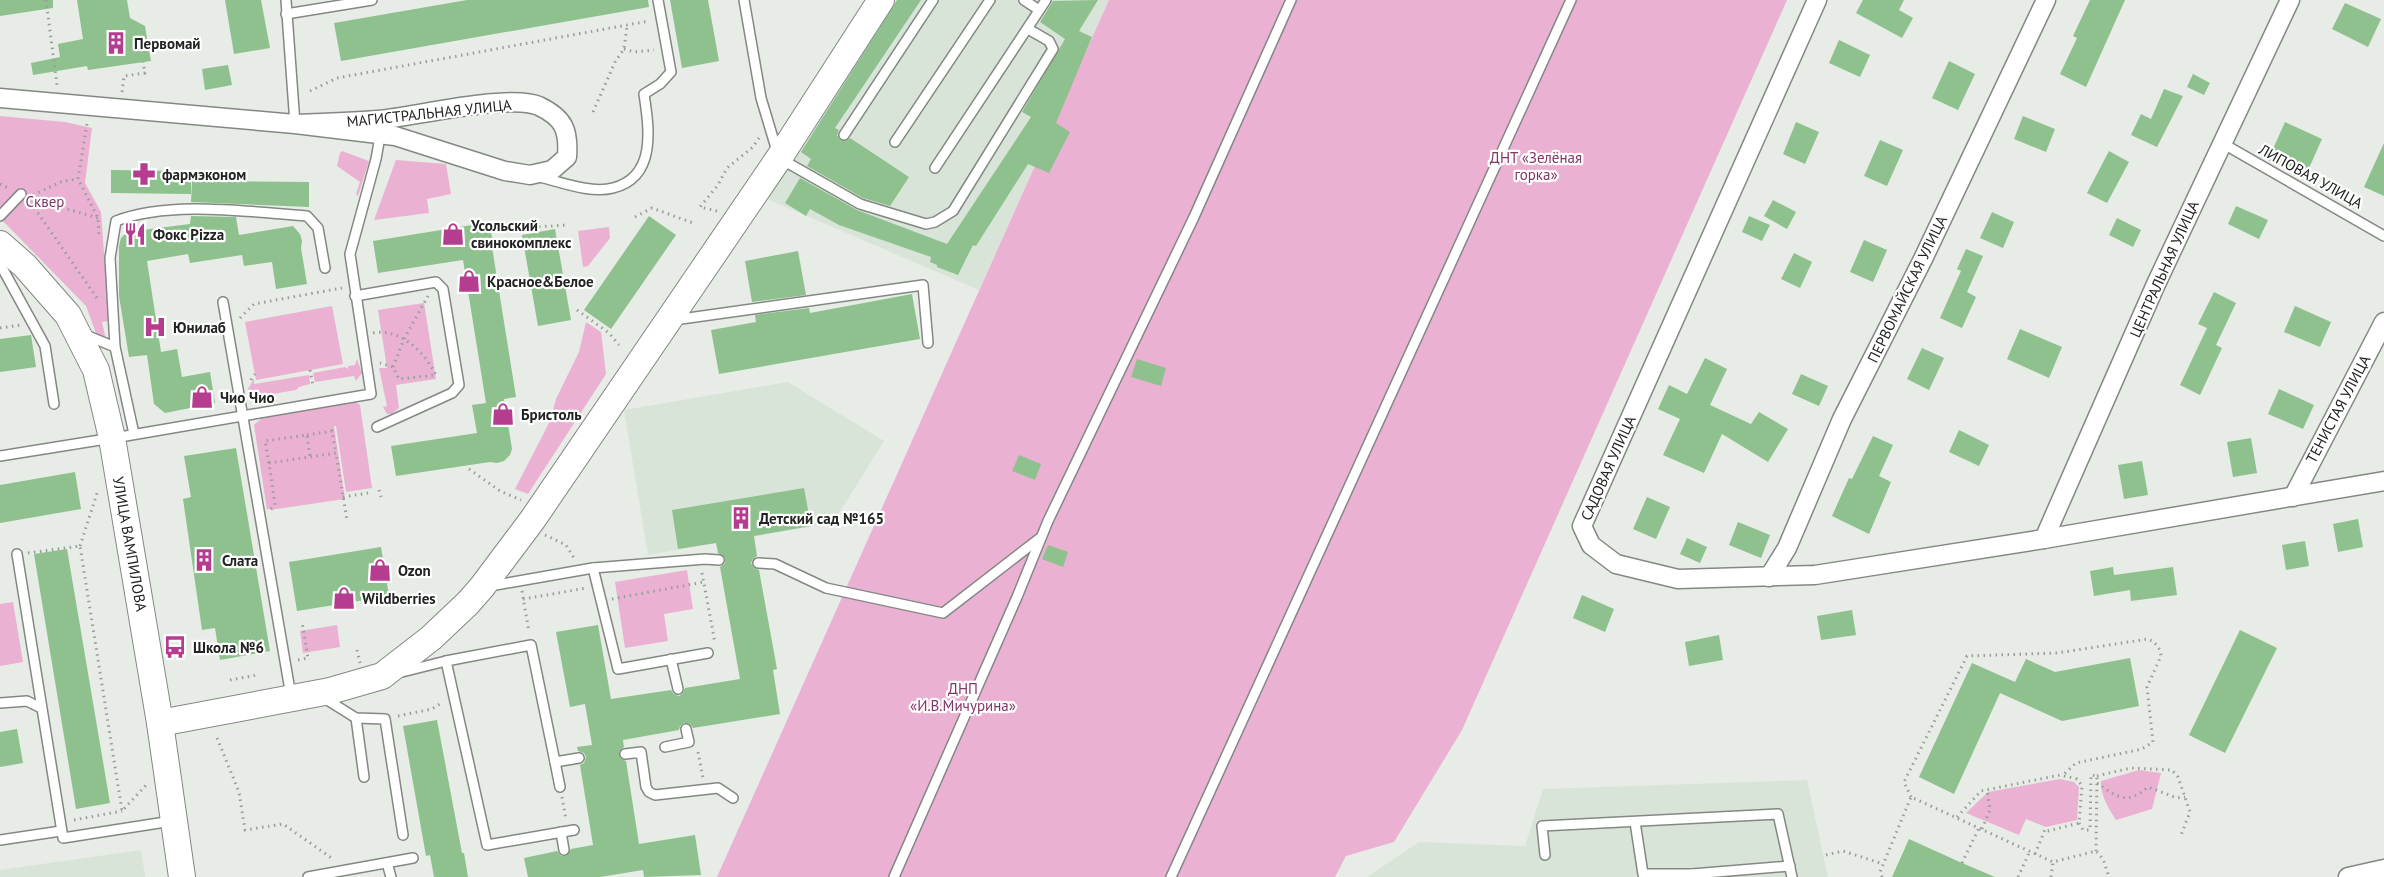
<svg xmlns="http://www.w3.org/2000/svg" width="2384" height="877" font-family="'PT Sans',sans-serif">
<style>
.built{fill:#d9e4d8}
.green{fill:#ebb1d3}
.building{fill:#8ec18e}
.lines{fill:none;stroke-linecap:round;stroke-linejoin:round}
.lane-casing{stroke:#838883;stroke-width:12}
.street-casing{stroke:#838883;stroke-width:21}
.secondary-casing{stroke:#838883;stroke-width:28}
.path{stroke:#999d99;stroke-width:3;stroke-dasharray:1.5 4.5;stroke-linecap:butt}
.lane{stroke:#fff;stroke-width:9}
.street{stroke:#fff;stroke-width:18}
.secondary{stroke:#fff;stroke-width:26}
.labels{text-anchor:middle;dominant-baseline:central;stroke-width:4.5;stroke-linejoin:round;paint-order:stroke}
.poi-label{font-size:15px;font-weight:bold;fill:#222422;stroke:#fff;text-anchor:start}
.street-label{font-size:15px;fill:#222422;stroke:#fff}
.park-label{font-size:15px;fill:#813667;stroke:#fff}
</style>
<rect width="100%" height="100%" fill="#e7ece6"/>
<g class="built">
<polygon points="899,0 1109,0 979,290 765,198"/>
<polygon points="788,382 884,441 833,523 648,555 624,410"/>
<polygon points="1807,780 1828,877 1367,877 1419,842 1525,846 1543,789"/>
<polygon points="141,850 145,877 0,877 0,870"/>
</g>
<g class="green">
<polygon points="1109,0 1787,0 1462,730 1394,842 1346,856 1335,877 717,877"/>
<polygon points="0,116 65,122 92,128 85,183 101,212 109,321 102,322 106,340 97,336 86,306 0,218"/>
<polygon points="342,151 369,161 358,196 356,194 360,182 337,166 340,153"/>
<polygon points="396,160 446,164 451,194 427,199 429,213 374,220"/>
<polygon points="609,227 610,238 588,266 583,267 578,231"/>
<polygon points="424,303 436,379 396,385 399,408 392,414 387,414 383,407 387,406 379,368 387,368 378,310"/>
<polygon points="332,306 343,364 256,380 245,322"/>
<polygon points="586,322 601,332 606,374 528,494 515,489 550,421 556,399 579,352"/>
<polygon points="357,359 362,373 356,381 354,376 315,382 313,373 345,367 348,369 348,366 355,365"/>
<polygon points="309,375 310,384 299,387 296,390 250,398 248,389 254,379 254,384"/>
<polygon points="355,402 360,405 372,488 346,492 336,426 334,426 345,499 270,510 269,508 267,510 254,425 262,418"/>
<polygon points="687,570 693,609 664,614 668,641 625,648 615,582"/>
<polygon points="13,602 23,662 0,666 0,604"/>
<polygon points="337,625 340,647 303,653 300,631"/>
<path d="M2139 770 2161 773 2152 809 2116 820C2109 809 2100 795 2101 781Z"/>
<polygon points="2060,779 2074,782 2079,787 2077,820 2046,827 2026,819 2019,835 1966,813 1988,792"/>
</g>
<g class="building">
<polygon points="0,0 53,0 53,8 0,16"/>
<polygon points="77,0 127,0 130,18 145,26 151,61 88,70 87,66 33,75 31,63 60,57 58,44 83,39"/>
<polygon points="225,0 261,0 270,48 234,54"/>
<polygon points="467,0 648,0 649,7 341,61 334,23"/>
<polygon points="670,0 708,0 719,61 682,68"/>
<polygon points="897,0 921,0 835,128 839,130 837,135 840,140 846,141 850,138 909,177 890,206 863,198 807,166 811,159 801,152"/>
<polygon points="1098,0 1079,31 1092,37 1056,123 1070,132 1049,173 1028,164 976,246 973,245 958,275 937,267 937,265 930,262 931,257 839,225 810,209 806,216 785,203 800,178 857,210 947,244 1031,117 1022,112 1065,39 1040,22 1053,1"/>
<polygon points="1863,0 1904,0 1899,10 1913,18 1902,38 1856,13"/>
<polygon points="2090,0 2125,0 2086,87 2060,74 2077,38 2073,36"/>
<polygon points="2345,3 2381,19 2368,47 2332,29"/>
<polygon points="1839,40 1870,55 1860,77 1829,63"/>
<polygon points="1949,61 1975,74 1958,110 1932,98"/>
<polygon points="228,65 232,85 205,90 202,69"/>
<polygon points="2193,74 2210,83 2204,95 2187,87"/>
<polygon points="2164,89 2183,96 2157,147 2131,135 2141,114 2151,119"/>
<polygon points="2023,116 2055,129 2046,152 2014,139"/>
<polygon points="1796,122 1819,132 1805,164 1783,154"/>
<polygon points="2285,122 2322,139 2305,177 2268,160"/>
<polygon points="1880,140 1903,150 1887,186 1864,176"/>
<polygon points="2384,143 2384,196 2364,187"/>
<polygon points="2109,151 2129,162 2107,203 2087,193"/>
<polygon points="111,170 191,171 191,194 111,193"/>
<polygon points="192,181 309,182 309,207 191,202"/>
<polygon points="1773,200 1796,212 1787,229 1764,216"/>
<polygon points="2236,206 2268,220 2259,239 2228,224"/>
<polygon points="1992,212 2014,222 2003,248 1980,238"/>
<polygon points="191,216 236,217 239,235 293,226 300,234 302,241 301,248 307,284 276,289 272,262 244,266 242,255 190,263 188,254 147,261 161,352 177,349 182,377 210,372 215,403 165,413 154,404 147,355 129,357 119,296 119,246 121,238 127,232 190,224"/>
<polygon points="649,216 676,235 611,329 584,310"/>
<polygon points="1749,216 1770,225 1762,241 1742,232"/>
<polygon points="2117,218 2141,230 2133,247 2109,235"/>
<polygon points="472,225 486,227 491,233 493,240 492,247 516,397 504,399 512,449 510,455 504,461 497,463 490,462 396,476 391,446 477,433 472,405 486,403 463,260 378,273 373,241"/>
<polygon points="555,229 571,320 538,326 522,235"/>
<polygon points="1864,240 1887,250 1873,282 1850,272"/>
<polygon points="1966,249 1983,256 1967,292 1976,297 1962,328 1940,318 1961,271 1957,269"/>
<polygon points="798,251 806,295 752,302 745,261"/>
<polygon points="1794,253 1812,262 1800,288 1781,279"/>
<polygon points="2214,292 2236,303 2216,345 2222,348 2200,395 2180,385 2207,328 2198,324"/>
<polygon points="912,294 920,339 719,374 711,330 756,322 755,315 809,308 810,313"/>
<polygon points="2295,306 2331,322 2320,347 2284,332"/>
<polygon points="2020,329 2062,347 2049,378 2007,359"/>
<polygon points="31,335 36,367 0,372 0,339"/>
<polygon points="1922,348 1944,358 1929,390 1907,379"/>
<polygon points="1705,358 1727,369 1710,405 1751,424 1759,412 1788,429 1768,462 1722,434 1704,473 1663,455 1680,419 1658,409 1669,385 1687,394"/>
<polygon points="1137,359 1166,368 1161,386 1131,377"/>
<polygon points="1801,374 1828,386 1819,406 1792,394"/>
<polygon points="2279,389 2314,405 2303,429 2268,414"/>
<polygon points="1959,430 1989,445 1979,466 1949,452"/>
<polygon points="1873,436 1893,445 1879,476 1891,482 1869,534 1832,516 1849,478 1852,479"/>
<polygon points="2251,438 2257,473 2233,477 2227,442"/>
<polygon points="236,448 270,651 220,660 215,628 202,630 183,499 191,497 184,456"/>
<polygon points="1019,455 1041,464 1035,480 1012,471"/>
<polygon points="2142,461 2148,495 2124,499 2118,465"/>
<polygon points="75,472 81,509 0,523 0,485"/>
<polygon points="804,488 811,526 754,536 757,556 753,559 751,563 754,568 759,570 777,669 773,670 780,714 693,728 690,724 684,723 680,726 679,730 623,740 624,747 619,752 620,758 626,761 639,844 695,835 701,875 644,877 643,870 600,877 528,877 524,858 557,851 561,856 566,856 571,849 593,845 580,765 584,763 586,757 584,753 578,751 577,747 592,745 585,704 570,707 556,632 598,625 611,699 671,690 674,694 679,696 683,693 685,688 740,679 720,567 725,563 725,558 718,553 716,543 678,549 672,510"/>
<polygon points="1647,497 1670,507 1656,539 1633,529"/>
<polygon points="2358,519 2363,547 2338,552 2333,524"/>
<polygon points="1738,522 1770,535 1761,558 1729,545"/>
<polygon points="1687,538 1707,547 1700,563 1680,554"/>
<polygon points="2305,541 2309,566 2286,570 2282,545"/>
<polygon points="1048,545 1068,552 1063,567 1042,559"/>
<polygon points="381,547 389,596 297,611 289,562"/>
<polygon points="67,549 110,803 76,809 34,554"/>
<polygon points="2113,567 2114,575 2173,567 2177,595 2131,601 2130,590 2094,596 2090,571"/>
<polygon points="1582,595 1614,609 1605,632 1573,618"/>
<polygon points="1852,610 1856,635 1821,640 1817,616"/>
<polygon points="2240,630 2277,648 2225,753 2189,735"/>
<polygon points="1719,635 1723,660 1689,666 1685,642"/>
<polygon points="2130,658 2139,706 2062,721 2000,693 1954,794 1919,777 1972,663 2015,682 2026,659 2055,672"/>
<polygon points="437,720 462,853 464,853 468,877 434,877 430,855 426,856 403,726"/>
<polygon points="17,729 23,763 0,767 0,732"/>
<polygon points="1909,839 1962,863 1995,877 1892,877"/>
</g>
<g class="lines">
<g class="lane-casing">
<g id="lane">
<polyline points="286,0 295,124"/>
<polyline points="744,0 761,98 779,158 860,204 926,224 935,222 953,211 1053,49 1049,41 1028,29"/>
<polyline points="1024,0 1039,10"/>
<polyline points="286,14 372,0"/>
<polyline points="844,135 933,0"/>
<polyline points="895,142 990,0"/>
<polyline points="2222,143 2384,236"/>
<polyline points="935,168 1046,0"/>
<path d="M540 177C561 182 591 194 613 188 657 177 649 128 644 94L660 84 671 72 658 0"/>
<polyline points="0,216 21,194"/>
<polyline points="0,264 45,346 54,404"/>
<polyline points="355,296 436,282 443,289 459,385 452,393 377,427"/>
<polyline points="223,302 291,696"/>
<polyline points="674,320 923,285 928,343"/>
<polyline points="83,334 115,347"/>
<path d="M134 434 115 347 110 258 116 221C171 200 249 212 307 216L318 228 325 268"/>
<polyline points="114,438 371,394 350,254 376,159 381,131"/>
<polyline points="0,456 100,440"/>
<polyline points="17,554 63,838 172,821"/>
<polyline points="758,563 775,564 826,588 943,613 1040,538"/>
<polyline points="593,568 618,669 708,653"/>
<polyline points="490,586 593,568 705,559 719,560"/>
<polyline points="671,659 678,689"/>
<polyline points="446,661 531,645 555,762 579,758"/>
<polyline points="402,672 446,661 487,845 574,830"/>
<polyline points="324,698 356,718 385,719 403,835"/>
<polyline points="0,703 27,701 41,708"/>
<polyline points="356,718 364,777"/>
<polyline points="665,747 689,742 686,729"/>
<polyline points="625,754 641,752 646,787 649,792 655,795 718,788 733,798"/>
<polyline points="555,762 560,787"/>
<polyline points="1635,822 1643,874 1692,874"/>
<polyline points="561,832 564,850"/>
<polyline points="0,840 61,831"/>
<polyline points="1545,855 1542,826 1778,814 1792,877"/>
<polyline points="387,863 391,877"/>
<polyline points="308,877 413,858"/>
<polyline points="894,877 1017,597 1048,521 1194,217 1291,0"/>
<polyline points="1171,877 1571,0"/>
<polyline points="1692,877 1692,874 1790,866"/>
</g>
</g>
<g class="street-casing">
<g id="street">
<polyline points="1817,0 1582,526 1591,545 1616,564 1678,579 1815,575 2044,539 2384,481"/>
<path d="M0 98 295 124 395 136 505 171 530 175 552 170 567 157C569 130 564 118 539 106 510 93 413 117 378 120 351 122 323 123 295 124"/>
<polyline points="2293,497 2384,322"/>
<polyline points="2044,539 2156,284 2290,0"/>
<polyline points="1769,577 1787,548 1842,419 1923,259 2046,0"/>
<polyline points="2348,877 2384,869"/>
</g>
</g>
<g class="secondary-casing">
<g id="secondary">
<polyline points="0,244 25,266 68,315 96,370 112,438 160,723 182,877"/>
<polyline points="160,723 330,691 382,676 431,638 468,603 482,587 533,519 779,158 881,0"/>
</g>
</g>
<g class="path">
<polyline points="46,0 57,85"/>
<polyline points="624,49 634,52 654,50"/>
<polyline points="310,91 337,78 649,21"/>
<polyline points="122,92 124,76 145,73 143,62"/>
<polyline points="593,112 615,62 624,49 627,26"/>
<polyline points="87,124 78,179 98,218 99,237"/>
<polyline points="0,184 8,188"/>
<polyline points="33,195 63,181 78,179"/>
<polyline points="33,199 98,218"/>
<polyline points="31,203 99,301"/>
<polyline points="717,211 700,207 718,185 727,168 753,147 759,138"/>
<polyline points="635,217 652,208 693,223"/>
<polyline points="515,228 569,225"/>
<polyline points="577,310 609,333 619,345"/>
<polyline points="240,318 254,304 342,288"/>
<polyline points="0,328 21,325"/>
<path d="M373 333C401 328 424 352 436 375L399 379 393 367 380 363"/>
<polyline points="393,367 404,339 428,296"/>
<polyline points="310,370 313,386"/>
<polyline points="251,380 255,374"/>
<polyline points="307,435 332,431 336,453"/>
<polyline points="269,463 265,441 307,435 310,457"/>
<polyline points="469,469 500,491 521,500"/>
<polyline points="379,490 381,497"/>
<polyline points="343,497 368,493"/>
<polyline points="271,509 275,505 269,463 336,453 347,520 345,521"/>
<polyline points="545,535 566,545 574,558"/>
<polyline points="80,546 98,490"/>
<polyline points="28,553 80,546 122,811 148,783"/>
<polyline points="702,573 715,643"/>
<polyline points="522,591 529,632"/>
<polyline points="523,599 587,588"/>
<polyline points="612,599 704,582"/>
<polyline points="357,650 360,663"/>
<polyline points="298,660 308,658 302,622"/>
<polyline points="230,680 257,675"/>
<polyline points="398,716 432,709 443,702"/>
<polyline points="217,738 239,792 245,830 283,824 333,859"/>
<polyline points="698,752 703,778"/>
<polyline points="2097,776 2131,768 2172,770 2178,777 2190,812 2180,838"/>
<path d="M2097 783C2119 798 2127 805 2148 787L2177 798 2185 797"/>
<polyline points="562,797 566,820"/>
<polyline points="1911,797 1904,782 1967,656 2057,653 2148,639 2154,642 2160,650 2161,656 2147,687 2153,742 2142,749 2076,763 2063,775"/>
<polyline points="1957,817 1981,791 2060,775 2077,779 2082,786 2079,823 2044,832"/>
<polyline points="74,820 122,811"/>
<polyline points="2079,823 2083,830 2090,830 2091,775 2097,776 2096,851"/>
<polyline points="1982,829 1990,810 1987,791"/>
<polyline points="2035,854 2046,827"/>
<polyline points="1826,855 1843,851 1883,864"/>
<polyline points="1962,863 1979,828"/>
<polyline points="1882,877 1880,872 1911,797 2053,862 2096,851 2103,859 2109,877"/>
<polyline points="2018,877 2030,851"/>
<polyline points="2051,877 2053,862"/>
</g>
<use href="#lane" class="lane"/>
<use href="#street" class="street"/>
<use href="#secondary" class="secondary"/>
</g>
<defs>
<g id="building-bare" transform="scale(1.8)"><path d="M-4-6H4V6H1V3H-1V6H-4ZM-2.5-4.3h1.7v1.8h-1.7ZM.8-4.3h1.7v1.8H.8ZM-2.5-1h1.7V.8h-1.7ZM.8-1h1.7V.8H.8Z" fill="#b63c8f" stroke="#fff" stroke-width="2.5" paint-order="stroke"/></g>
<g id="pharmacy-bare" transform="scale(1.8)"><path d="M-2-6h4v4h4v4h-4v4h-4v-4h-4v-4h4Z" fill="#b63c8f" stroke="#fff" stroke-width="2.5" paint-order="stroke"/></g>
<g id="restaurant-bare" transform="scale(1.8)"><path d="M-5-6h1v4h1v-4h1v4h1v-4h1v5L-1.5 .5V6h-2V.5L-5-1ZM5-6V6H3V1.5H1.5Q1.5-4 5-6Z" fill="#b63c8f" stroke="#fff" stroke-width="2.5" paint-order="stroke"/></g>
<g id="shop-bare" transform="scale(1.8)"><path d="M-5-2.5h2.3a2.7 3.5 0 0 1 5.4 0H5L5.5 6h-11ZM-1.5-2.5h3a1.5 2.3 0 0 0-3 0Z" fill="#b63c8f" stroke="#fff" stroke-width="2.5" paint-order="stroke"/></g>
<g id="hospital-bare" transform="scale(1.8)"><path d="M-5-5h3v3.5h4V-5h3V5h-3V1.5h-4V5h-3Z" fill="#b63c8f" stroke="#fff" stroke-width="2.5" paint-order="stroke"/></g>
<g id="bus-bare" transform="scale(1.8)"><path d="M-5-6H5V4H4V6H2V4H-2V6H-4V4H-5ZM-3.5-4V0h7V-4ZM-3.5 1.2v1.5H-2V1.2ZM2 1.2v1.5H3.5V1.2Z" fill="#b63c8f" stroke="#fff" stroke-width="2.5" paint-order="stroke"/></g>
</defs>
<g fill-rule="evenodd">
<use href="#building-bare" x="116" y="43"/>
<use href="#pharmacy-bare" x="144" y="174"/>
<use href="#restaurant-bare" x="135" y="234"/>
<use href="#shop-bare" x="453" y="234"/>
<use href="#shop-bare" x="469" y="281"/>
<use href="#hospital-bare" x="155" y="327"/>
<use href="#shop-bare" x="202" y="397"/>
<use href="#shop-bare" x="503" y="414"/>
<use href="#building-bare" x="741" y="518"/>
<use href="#building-bare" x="204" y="560"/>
<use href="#shop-bare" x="380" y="570"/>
<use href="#shop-bare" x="344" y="598"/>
<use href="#bus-bare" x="175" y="647"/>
</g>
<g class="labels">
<g class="poi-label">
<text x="134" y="43">Первомай</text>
<text x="162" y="174">фармэконом</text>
<text x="471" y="225">Усольский<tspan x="471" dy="17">свинокомплекс</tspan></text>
<text x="153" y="234">Фокс Pizza</text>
<text x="487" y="281">Красное&amp;Белое</text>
<text x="173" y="327">Юнилаб</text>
<text x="220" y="397">Чио Чио</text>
<text x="521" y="414">Бристоль</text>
<text x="759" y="518">Детский сад №165</text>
<text x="222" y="560">Слата</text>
<text x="398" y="570">Ozon</text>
<text x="362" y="598">Wildberries</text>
<text x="193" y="647">Школа №6</text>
</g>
<g class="street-label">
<text transform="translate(429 113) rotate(-6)">МАГИСТРАЛЬНАЯ УЛИЦА</text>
<text transform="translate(2311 176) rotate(29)">ЛИПОВАЯ УЛИЦА</text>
<text transform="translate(2164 269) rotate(-66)">ЦЕНТРАЛЬНАЯ УЛИЦА</text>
<text transform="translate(1907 289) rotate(-64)">ПЕРВОМАЙСКАЯ УЛИЦА</text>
<text transform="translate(2338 409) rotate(-62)">ТЕНИСТАЯ УЛИЦА</text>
<text transform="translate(1608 468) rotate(-66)">САДОВАЯ УЛИЦА</text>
<text transform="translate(130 544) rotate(80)">УЛИЦА ВАМПИЛОВА</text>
</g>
<g class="park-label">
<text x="1536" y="157">ДНТ «Зелёная<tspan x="1536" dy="17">горка»</tspan></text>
<text x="45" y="201">Сквер</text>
<text x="963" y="688">ДНП<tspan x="963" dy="17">«И.В.Мичурина»</tspan></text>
</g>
</g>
</svg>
